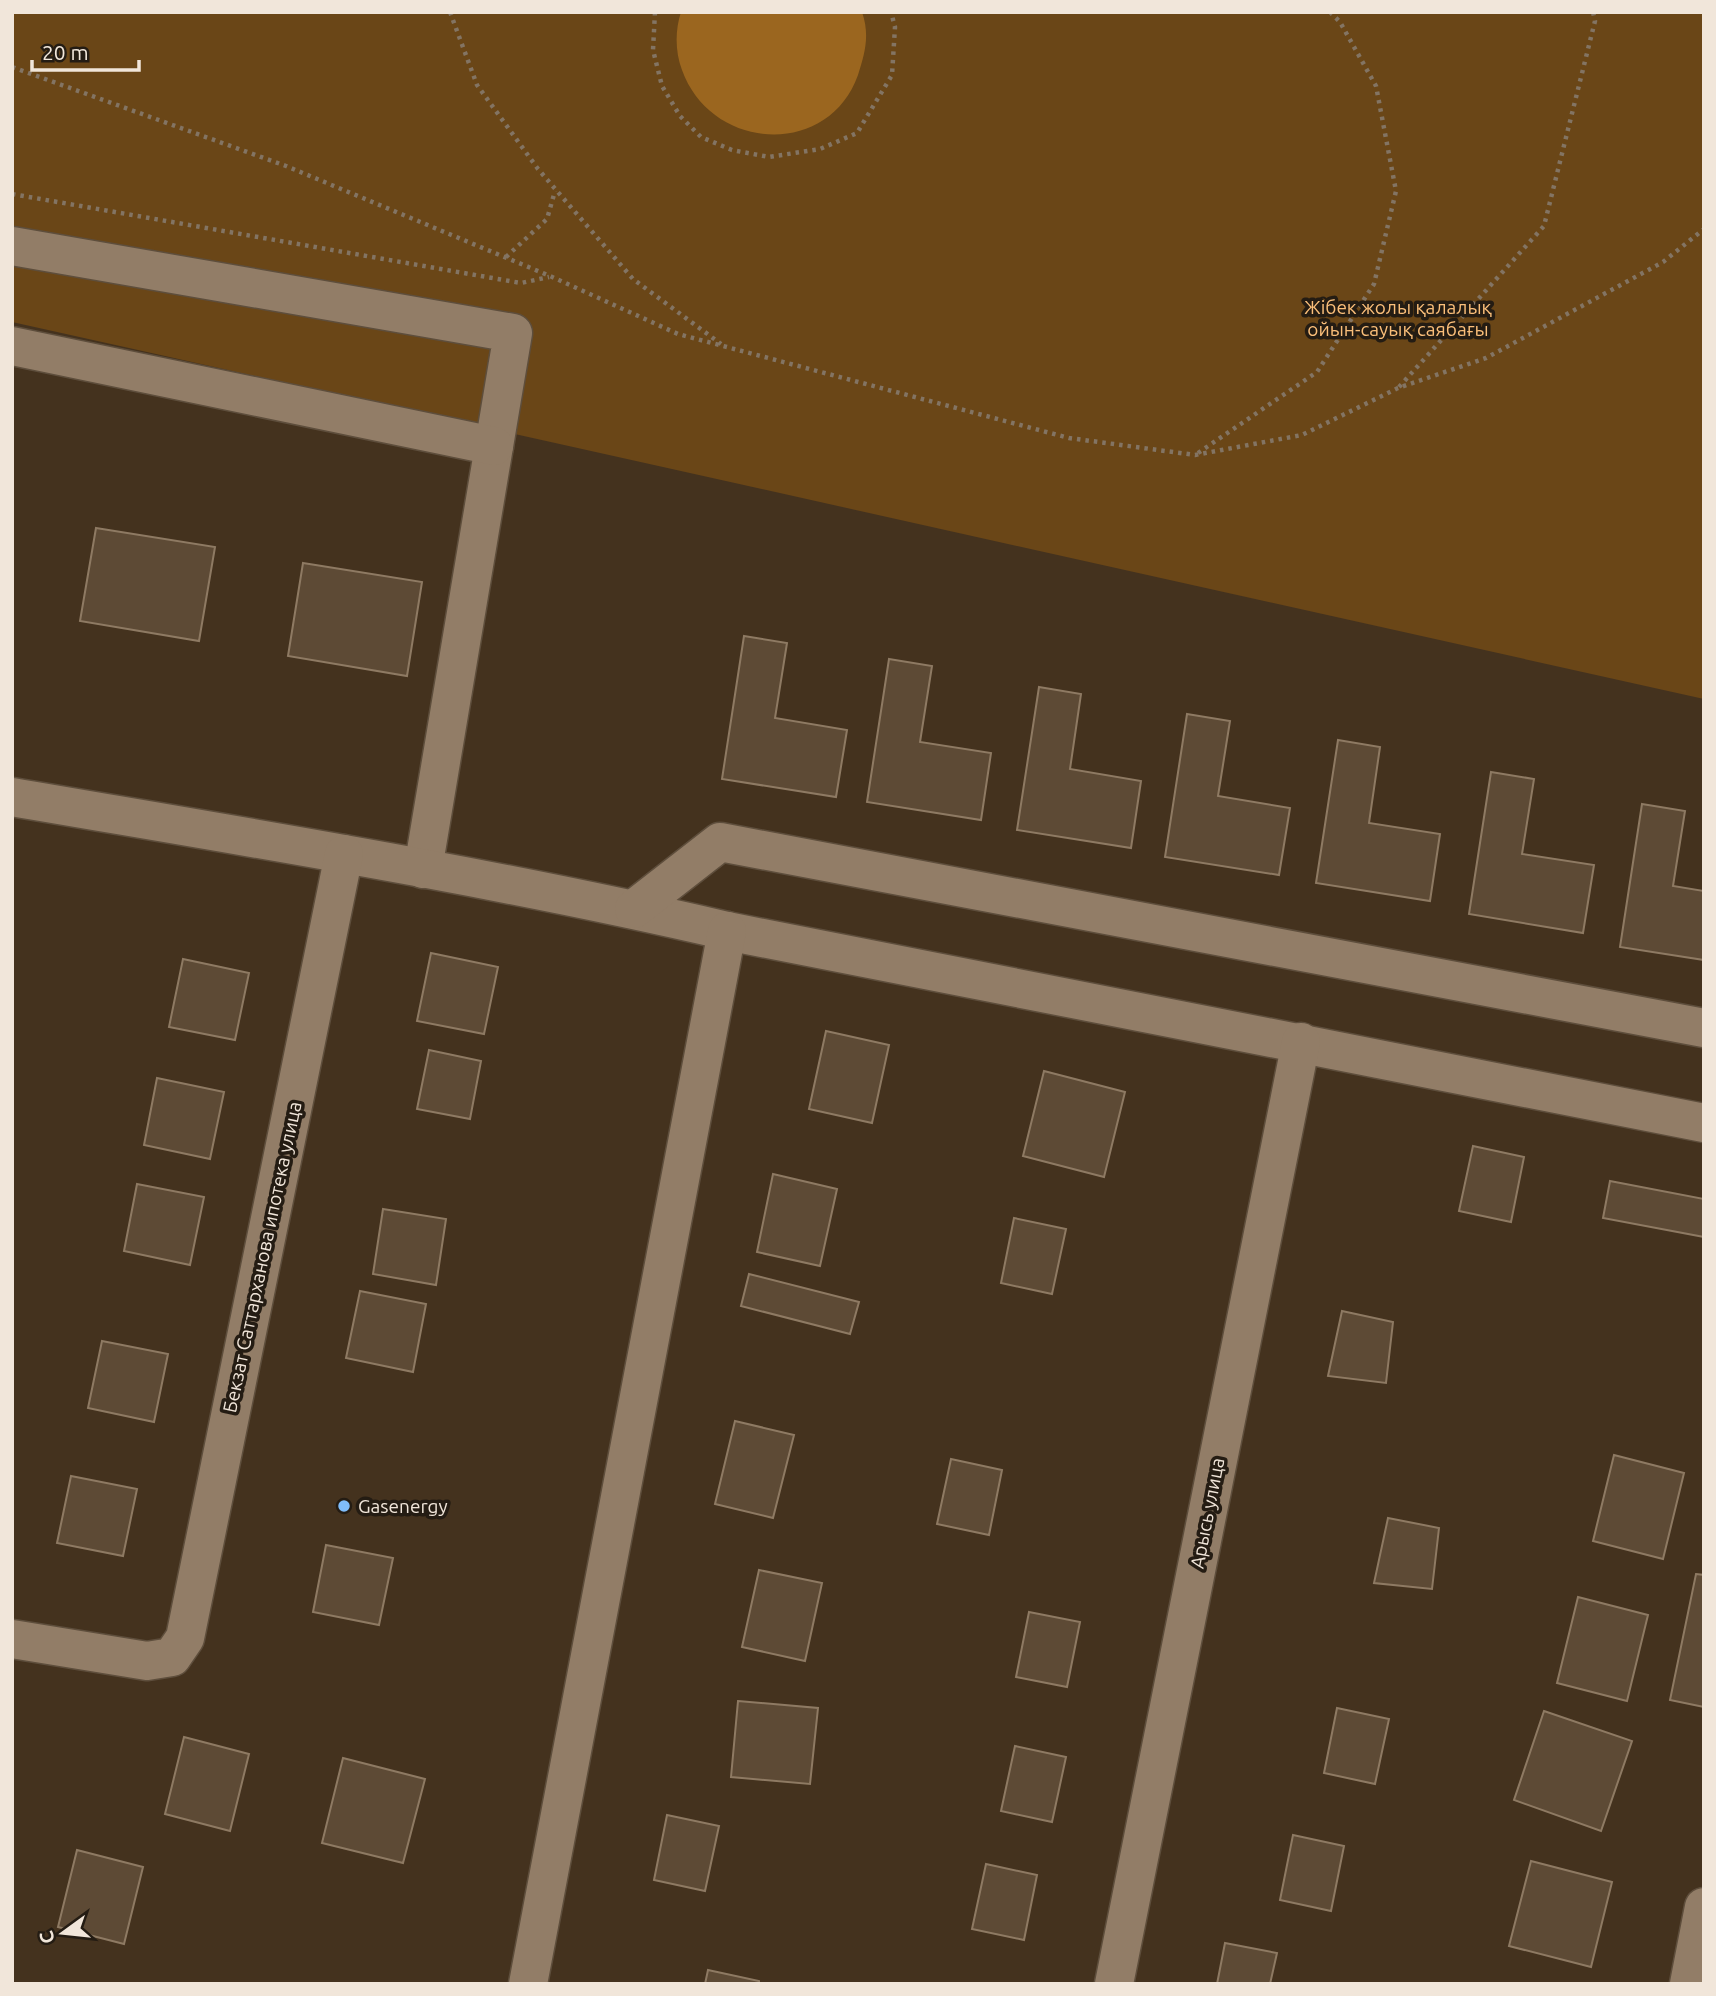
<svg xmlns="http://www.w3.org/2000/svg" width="1716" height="1996" font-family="Ubuntu,sans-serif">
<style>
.green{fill:#6a4617}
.water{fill:#9b661f}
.building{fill:#5d4a35;stroke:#8e7a63;stroke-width:2}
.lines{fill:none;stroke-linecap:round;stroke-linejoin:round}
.minor-casing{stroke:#5e4e3c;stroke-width:41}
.path{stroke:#837463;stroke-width:4.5;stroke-dasharray:3.5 5;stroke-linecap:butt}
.minor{stroke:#927d67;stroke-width:38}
.poi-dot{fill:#80bdfa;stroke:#241c13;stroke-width:2.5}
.labels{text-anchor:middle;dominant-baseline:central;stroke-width:7;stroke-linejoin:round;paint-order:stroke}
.park-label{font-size:19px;fill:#fbbf7a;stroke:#241c13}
.street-label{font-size:19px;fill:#f1e6da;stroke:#241c13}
.poi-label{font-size:19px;fill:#f1e6da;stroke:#241c13;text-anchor:start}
</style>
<rect width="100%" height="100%" fill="#44321e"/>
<polygon class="green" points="12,12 1704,12 1704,699 12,322"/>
<path class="water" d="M681 12H862C870 35 865 53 858 75 828 159 711 151 682 70 675 52 675 30 681 12Z"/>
<g class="building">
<polygon points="96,528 215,547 199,641 80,621"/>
<polygon points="303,563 422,582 407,676 288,656"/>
<polygon points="744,636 787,643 775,718 847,730 836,797 722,779"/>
<polygon points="889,659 932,666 920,742 991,753 981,820 867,802"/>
<polygon points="1039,687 1081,694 1070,769 1141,781 1131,848 1017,830"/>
<polygon points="1187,714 1230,721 1218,796 1290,808 1279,875 1165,857"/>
<polygon points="1338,740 1380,747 1369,823 1440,834 1430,901 1316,883"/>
<polygon points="1491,772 1534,779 1522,854 1594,865 1583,933 1469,914"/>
<polygon points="1642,804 1685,811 1673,886 1704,891 1704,960 1620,947"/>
<polygon points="431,953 498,967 484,1034 417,1021"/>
<polygon points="183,959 249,973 235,1040 169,1027"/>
<polygon points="826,1031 889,1045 872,1123 809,1109"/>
<polygon points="429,1050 481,1061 470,1119 417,1109"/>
<polygon points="1044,1071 1125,1092 1104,1177 1023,1156"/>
<polygon points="157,1078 224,1092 210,1159 144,1145"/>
<polygon points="1473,1146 1524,1157 1511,1222 1459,1211"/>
<polygon points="773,1174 837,1189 820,1266 757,1252"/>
<polygon points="1610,1181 1704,1199 1704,1237 1603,1218"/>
<polygon points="137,1184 204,1197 190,1265 124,1251"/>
<polygon points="383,1209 446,1219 436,1285 373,1274"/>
<polygon points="1014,1218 1066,1229 1052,1294 1001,1283"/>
<polygon points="749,1274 859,1302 850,1334 741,1306"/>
<polygon points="360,1291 426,1304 413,1372 346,1358"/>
<polygon points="1342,1311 1393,1322 1386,1383 1328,1376"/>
<polygon points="102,1341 168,1354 154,1422 88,1408"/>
<polygon points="735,1421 794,1435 773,1518 715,1504"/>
<polygon points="1614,1455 1684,1473 1663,1559 1593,1541"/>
<polygon points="951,1459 1002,1470 989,1535 937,1524"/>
<polygon points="71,1476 137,1489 123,1556 57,1543"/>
<polygon points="1388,1518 1439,1528 1432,1589 1374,1583"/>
<polygon points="326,1545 393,1558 379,1625 313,1612"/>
<polygon points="759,1570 822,1583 805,1661 742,1647"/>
<polygon points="1696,1574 1704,1575 1704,1707 1670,1700"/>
<polygon points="1578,1597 1648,1615 1627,1701 1557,1683"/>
<polygon points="1029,1612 1080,1622 1067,1687 1016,1677"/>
<polygon points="738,1701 818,1708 810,1784 731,1777"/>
<polygon points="1337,1708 1389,1719 1375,1784 1324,1773"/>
<polygon points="1544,1711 1632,1741 1601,1831 1514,1800"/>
<polygon points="184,1737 249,1754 230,1831 165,1814"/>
<polygon points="1015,1746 1066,1757 1052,1822 1001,1811"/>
<polygon points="343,1758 425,1779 403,1863 322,1843"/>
<polygon points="667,1815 719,1826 705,1891 654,1880"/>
<polygon points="1293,1835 1344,1846 1331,1911 1280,1900"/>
<polygon points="77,1850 143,1867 124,1944 58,1927"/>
<polygon points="1531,1861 1612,1882 1591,1967 1509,1946"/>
<polygon points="986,1864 1037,1875 1024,1940 972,1929"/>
<polygon points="1225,1943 1277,1953 1270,1984 1217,1984"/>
<polygon points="708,1970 759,1981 759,1984 705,1984"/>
</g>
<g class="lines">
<g class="minor-casing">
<g id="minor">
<polyline points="12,246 513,333 423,869"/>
<polyline points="12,346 494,446"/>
<path d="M12 797C251 838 491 876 727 931L1704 1123"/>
<polyline points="634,909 720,842 1704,1028"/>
<polyline points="12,1639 147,1661 172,1657 185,1638 344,854"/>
<polyline points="528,1984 727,931"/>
<polyline points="1114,1984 1301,1042"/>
<polyline points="1689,1984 1704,1907"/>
</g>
</g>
<g class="path">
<polyline points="450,12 477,85 538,169 633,279 721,344"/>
<polyline points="655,12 653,50 662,86 680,116 701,137 732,150 769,157 820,149 857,133 892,75 895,27 891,12"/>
<polyline points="12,67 286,166 550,276 678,334 1069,438 1195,455 1302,435 1398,388 1486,358 1663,262 1704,229"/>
<polyline points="12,194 521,283 549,277"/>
<polyline points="506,257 547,219 555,191"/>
<polyline points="1399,387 1544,226 1595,21 1593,12"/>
<polyline points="1198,453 1317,372 1374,284 1396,191 1376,86 1340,22 1330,12"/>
</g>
<use href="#minor" class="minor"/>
</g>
<circle class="poi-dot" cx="344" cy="1506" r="7"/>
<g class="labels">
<g class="park-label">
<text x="1398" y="307">Жібек жолы қалалық<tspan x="1398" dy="22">ойын-сауық саябағы</tspan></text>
</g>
<g class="street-label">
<text transform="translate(262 1257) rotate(-78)">Бекзат Саттарханова ипотека улица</text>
<text transform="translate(1207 1513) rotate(-79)">Арысь улица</text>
</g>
<g class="poi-label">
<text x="358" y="1506">Gasenergy</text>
</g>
</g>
<rect width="1716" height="1996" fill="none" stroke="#f1e6da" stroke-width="28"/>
<g transform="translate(63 1933) rotate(255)" stroke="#241c13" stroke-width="5" paint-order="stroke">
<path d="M0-5L12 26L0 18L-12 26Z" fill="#f1e6da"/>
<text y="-10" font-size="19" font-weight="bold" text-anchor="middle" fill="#f1e6da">С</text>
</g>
<path d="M32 60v10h107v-10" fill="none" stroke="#f1e6da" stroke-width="3.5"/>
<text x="42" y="60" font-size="21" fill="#f1e6da" stroke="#241c13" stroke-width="5" paint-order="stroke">20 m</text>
</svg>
